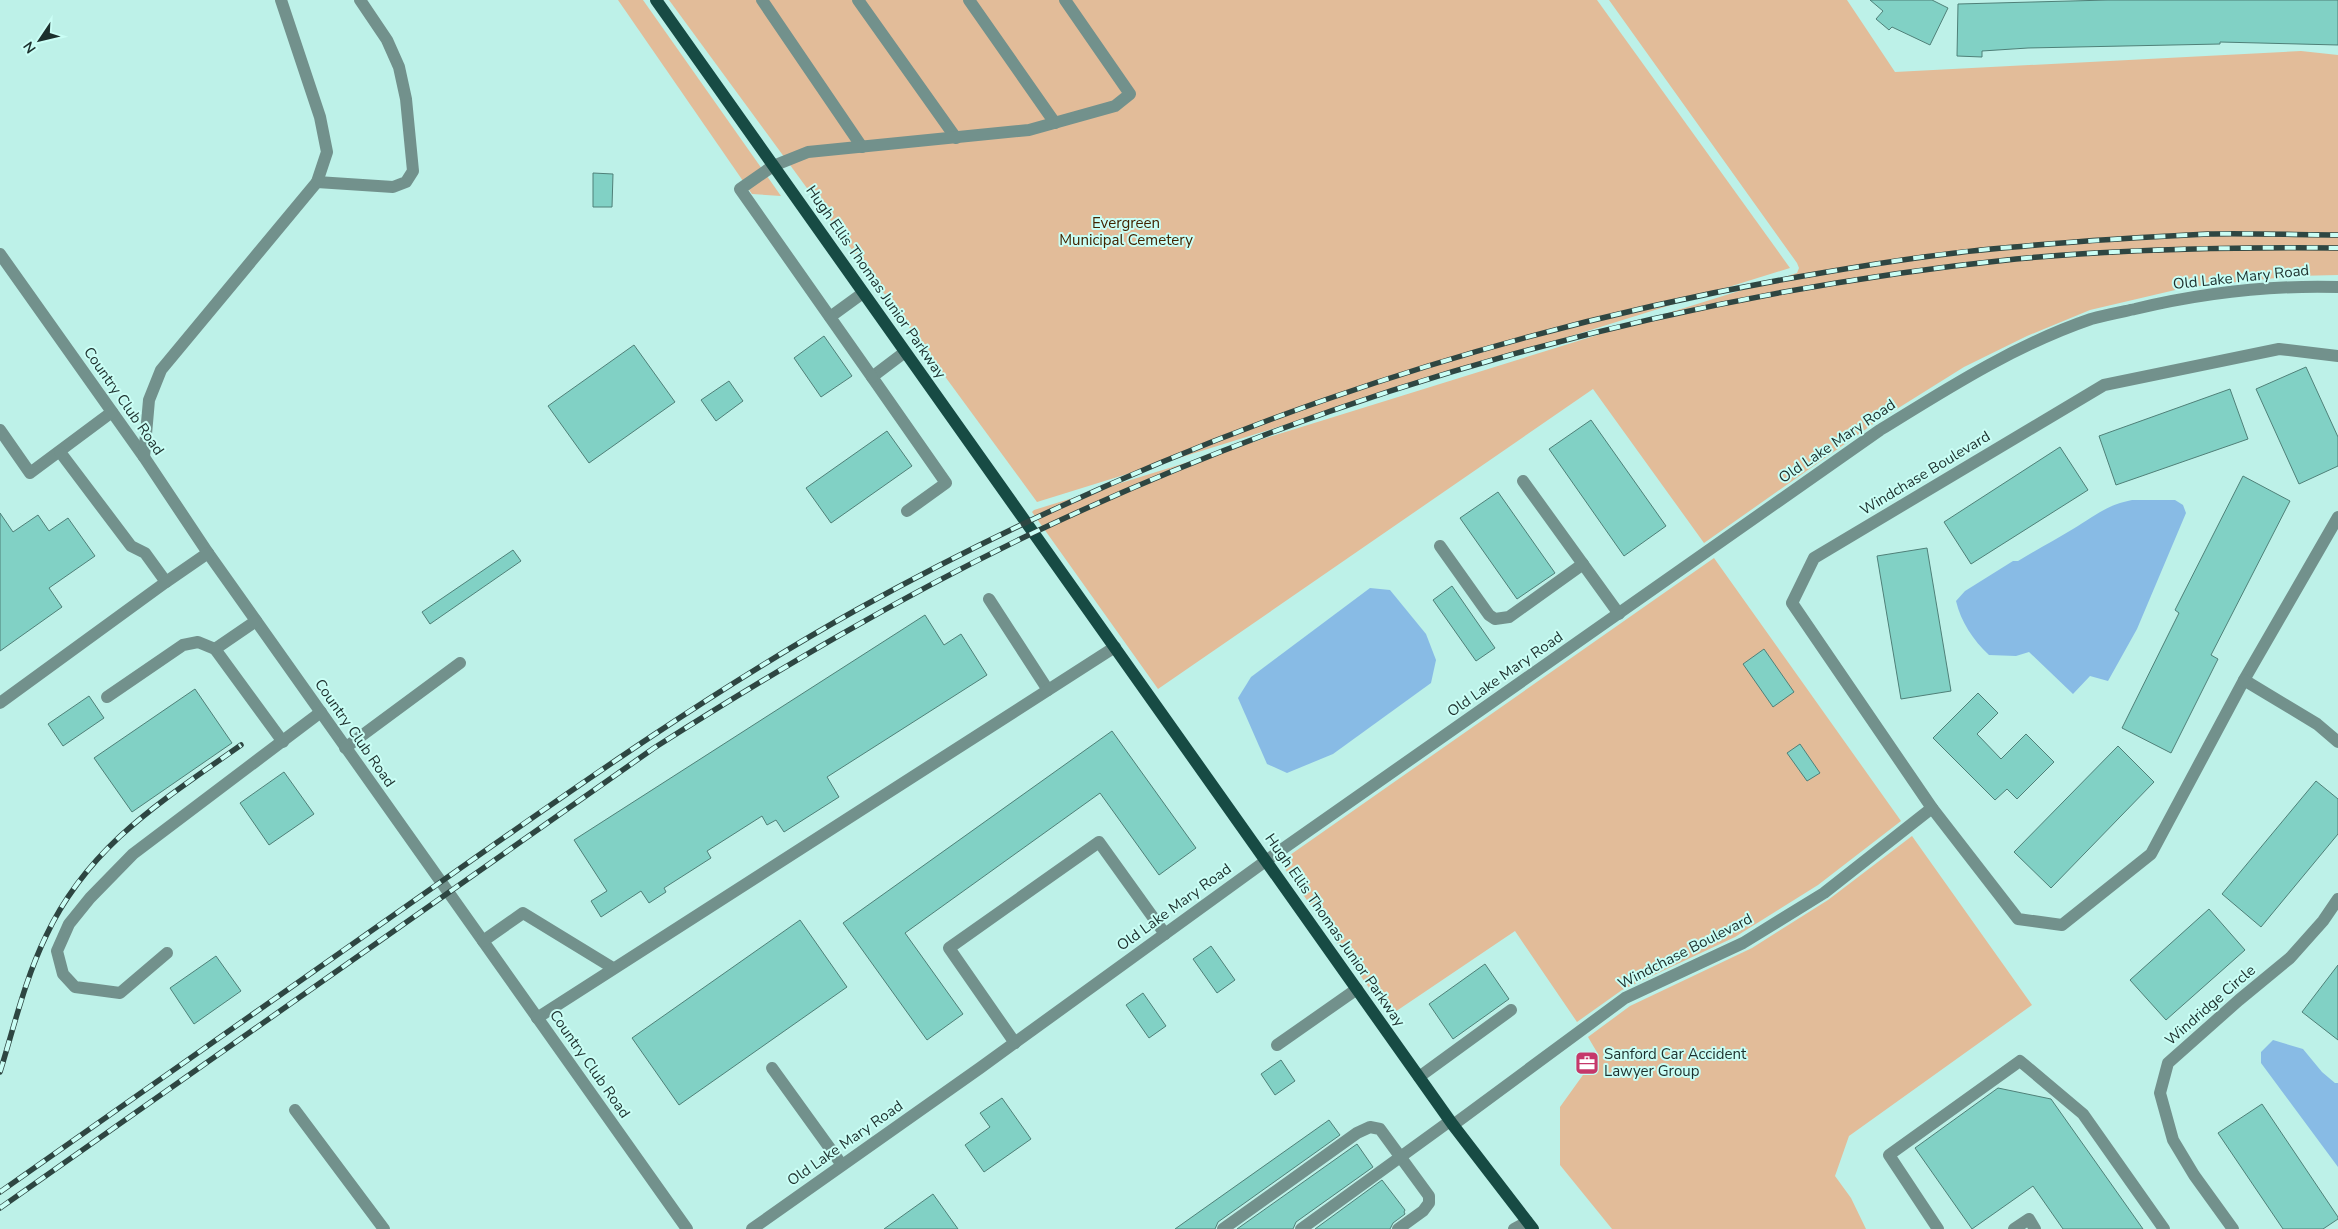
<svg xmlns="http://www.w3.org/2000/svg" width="2338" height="1229" font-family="'Nunito Sans',sans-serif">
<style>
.green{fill:#e2bc99}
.water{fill:#88bbe5}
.building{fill:#81d1c5;stroke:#4f8078}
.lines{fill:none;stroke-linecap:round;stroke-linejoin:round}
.minor{stroke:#72918c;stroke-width:12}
.major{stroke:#174b44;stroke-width:12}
.rail-casing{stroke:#2e4642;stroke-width:5.5}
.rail{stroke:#cafef5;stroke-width:4;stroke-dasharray:11;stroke-linecap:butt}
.labels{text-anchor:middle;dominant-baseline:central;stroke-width:4;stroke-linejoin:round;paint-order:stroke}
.park-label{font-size:15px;fill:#422300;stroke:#cafef5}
.street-label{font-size:15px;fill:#1c302d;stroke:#cafef5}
.poi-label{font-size:15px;fill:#1c302d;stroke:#cafef5;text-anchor:start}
</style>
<rect width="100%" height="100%" fill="#bdf1e8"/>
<g class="green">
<polygon points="618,0 643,0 781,196 752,194"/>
<polygon points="669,0 1597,0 1790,268 1037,502"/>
<polygon points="1609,0 1847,0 1895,72 2301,51 2338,55 2338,275 2296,276 2188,287 2090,310 2027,336 1964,367 1876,422 1704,543 1593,389 1158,689 1032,512 1034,510 1797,273 1799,268 1797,263"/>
<polygon points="1714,558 1901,821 1818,885 1735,937 1622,990 1577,1022 1515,931 1389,1016 1280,862"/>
<polygon points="1912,836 2032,1005 1849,1136 1835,1176 1851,1198 1866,1229 1612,1229 1560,1165 1560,1107 1598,1054 1588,1037 1630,1006 1752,948 1828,900"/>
</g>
<g class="water">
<path d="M2132 500H2175L2183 505 2186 513 2137 629 2108 681 2090 676 2073 694 2029 652 2016 656 1989 655C1973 640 1961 622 1956 601L1965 591 2013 561H2018C2036 550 2055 540 2073 529 2095 516 2106 505 2132 500Z"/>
<polygon points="1370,588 1390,590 1426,634 1436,660 1431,683 1333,754 1287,773 1267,764 1238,698 1251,677"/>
<polygon points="2273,1040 2303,1049 2322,1072 2335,1083 2338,1083 2338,1167 2261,1063 2261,1052"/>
</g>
<g class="building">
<polygon points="1870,0 1932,0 1948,8 1930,45 1892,27 1889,30 1876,19 1883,11"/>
<polygon points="2108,0 2338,0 2338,45 2220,42 2220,44 2028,48 1982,51 1982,57 1957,56 1958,4"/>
<polygon points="593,173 613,174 612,207 593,207"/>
<polygon points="824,336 852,376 821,397 794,358"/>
<polygon points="634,345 675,402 589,463 548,406"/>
<polygon points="2306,367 2338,437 2338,466 2299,484 2256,389"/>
<polygon points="729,381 743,401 716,421 701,400"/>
<polygon points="2230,389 2248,439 2116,485 2099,436"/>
<polygon points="1591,420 1666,526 1624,556 1549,449"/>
<polygon points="887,431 912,466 831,523 806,488"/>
<polygon points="2060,447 2088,490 1971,564 1944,522"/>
<polygon points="2243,476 2290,501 2211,655 2218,659 2171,753 2122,728 2179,613 2175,610"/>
<polygon points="1498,492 1555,573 1517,599 1460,518"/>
<polygon points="0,513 13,532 38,515 49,531 68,518 95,556 49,588 62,607 0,651"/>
<polygon points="1927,548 1951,691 1901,699 1877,556"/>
<polygon points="513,550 521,561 430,624 422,612"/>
<polygon points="1452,586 1495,648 1476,661 1433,600"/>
<polygon points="925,615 944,645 961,634 987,675 827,777 839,797 784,832 776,820 767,825 762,816 707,851 711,858 664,888 666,892 649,903 641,891 601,917 591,901 607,891 574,840"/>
<polygon points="1764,649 1794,692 1773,707 1743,664"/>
<polygon points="195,689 232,743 132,812 94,758"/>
<polygon points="1978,693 1998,713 1977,734 2001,759 2026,734 2054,762 2017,799 2007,789 1995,800 1933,738"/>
<polygon points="89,696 104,718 63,746 48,724"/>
<polygon points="1112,731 1196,848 1159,875 1100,793 905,933 963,1014 927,1040 843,923"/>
<polygon points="1800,744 1820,773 1807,781 1787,753"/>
<polygon points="2118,746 2154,782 2051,888 2014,852"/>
<polygon points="284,772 314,814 269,845 240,803"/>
<polygon points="2316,781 2338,799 2338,834 2261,927 2222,894"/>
<polygon points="2209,909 2245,950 2166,1020 2130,980"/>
<polygon points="800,920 847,987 679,1105 632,1038"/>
<polygon points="1211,946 1235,980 1217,993 1193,959"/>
<polygon points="216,956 241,991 194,1024 170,988"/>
<polygon points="1485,964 1509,999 1453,1039 1429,1004"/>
<polygon points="2338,965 2338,1040 2302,1012"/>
<polygon points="1143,993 1166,1026 1149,1038 1126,1005"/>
<polygon points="1281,1060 1295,1081 1275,1095 1261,1074"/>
<polygon points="1998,1088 2051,1099 2143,1229 2063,1229 2033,1186 1972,1229 1915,1148"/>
<polygon points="1002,1098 1031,1139 984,1172 965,1145 990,1127 980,1113"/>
<polygon points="2262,1104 2338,1217 2338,1219 2323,1229 2283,1229 2218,1133"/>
<polygon points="1329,1120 1340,1135 1218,1222 1215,1229 1175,1229"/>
<polygon points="1357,1144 1373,1167 1296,1222 1293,1229 1237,1229"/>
<polygon points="1382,1180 1405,1210 1404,1212 1405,1214 1393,1223 1390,1229 1315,1229"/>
<polygon points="933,1194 958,1229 884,1229"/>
</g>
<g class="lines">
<g class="minor">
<polyline points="762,0 862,147"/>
<polyline points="858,0 956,138"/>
<polyline points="969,0 1055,123"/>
<polyline points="317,182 393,187 406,182 413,171 406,99 399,67 387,40 360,0"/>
<polyline points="0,254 144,457 208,553 687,1229"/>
<polyline points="830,317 863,293"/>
<polyline points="905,352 872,377 946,483 907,511"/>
<polyline points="2338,356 2279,349 2104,385 1814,558 1792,603 1932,808 2018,919 2062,925 2151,854 2244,680 2338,517"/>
<polyline points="872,377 740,189 773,166 808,152 1029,130 1115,106 1130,94 1065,0"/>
<polyline points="0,430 30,473 112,412"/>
<polyline points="60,452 131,546 145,553 166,582 208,553"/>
<polyline points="144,457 149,400 161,370 317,182 327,152 320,117 281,0"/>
<polyline points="1523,481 1619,614"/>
<polyline points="1440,546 1489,615 1495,619 1509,617 1583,564"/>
<polyline points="989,599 1048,690"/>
<polyline points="256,621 215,649 283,742"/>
<polyline points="2244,680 2317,724 2338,742"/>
<polyline points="107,697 183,645 198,642 215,649"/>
<polyline points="0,703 166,582"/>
<polyline points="345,748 460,663"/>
<polyline points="483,941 523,913 613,968"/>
<polyline points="167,953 120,993 75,987 63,974 57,951 69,924 90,898 133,854 321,712"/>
<polyline points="537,1018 1115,647"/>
<polyline points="1015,1043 949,948 1099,842 1165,934"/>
<polyline points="1277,1045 1357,989"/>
<polyline points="772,1068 842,1165"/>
<polyline points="1419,1077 1511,1010"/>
<polyline points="295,1110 384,1229"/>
<polyline points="1453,1125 1625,998 1743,943 1824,893 1932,808"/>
<path d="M752 1229 980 1068 1267 860 1880 430C1948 388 2015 345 2091 319 2105 315 2121 312 2135 309 2202 293 2269 285 2338 287"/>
<polyline points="1223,1229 1357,1133 1370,1127 1380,1129 1429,1196 1429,1203 1423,1211 1398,1229"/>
<polyline points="1301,1229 1450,1121"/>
<polyline points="1514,1229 1527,1222"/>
<polyline points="1938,1229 1889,1155 2020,1061 2083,1114 2164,1229"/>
<polyline points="2014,1229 2029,1219 2035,1229"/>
<polyline points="2233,1229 2194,1175 2173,1140 2160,1093 2168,1063 2239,1000 2290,958 2323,921 2338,899"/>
</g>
<polyline class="major" points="656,0 1453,1125 1533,1229"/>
<g class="rail-casing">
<g id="rail">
<path d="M0 1072C14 1027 25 979 46 936 89 845 162 801 241 745"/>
<path d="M0 1192C145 1090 290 988 435 886 573 789 711 691 858 609 1157 443 1484 329 1821 273 1885 262 1949 252 2014 247 2078 241 2144 237 2208 234 2251 233 2295 235 2338 235"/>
<path d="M0 1208 654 748C777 670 903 595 1035 532 1343 386 1677 294 2016 259 2123 249 2230 247 2338 248"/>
</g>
</g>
<use href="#rail" class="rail"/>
</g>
<defs>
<g id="office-square" transform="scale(1.25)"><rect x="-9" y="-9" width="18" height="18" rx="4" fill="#c5386a" stroke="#cafef5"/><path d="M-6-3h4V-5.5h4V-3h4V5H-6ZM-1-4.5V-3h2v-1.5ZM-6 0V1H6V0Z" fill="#fff"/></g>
</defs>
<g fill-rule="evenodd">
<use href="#office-square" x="1587" y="1063"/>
</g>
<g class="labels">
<g class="park-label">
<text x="1126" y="223">Evergreen<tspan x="1126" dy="17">Municipal Cemetery</tspan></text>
</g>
<g class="street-label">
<text transform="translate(2241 277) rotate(-6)">Old Lake Mary Road</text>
<text transform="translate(876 282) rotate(55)">Hugh Ellis Thomas Junior Parkway</text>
<text transform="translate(124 401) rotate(55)">Country Club Road</text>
<text transform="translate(1837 441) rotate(-34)">Old Lake Mary Road</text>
<text transform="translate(1925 473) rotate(-31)">Windchase Boulevard</text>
<text transform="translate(1505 674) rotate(-35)">Old Lake Mary Road</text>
<text transform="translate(355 733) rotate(55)">Country Club Road</text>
<text transform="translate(1174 907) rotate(-36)">Old Lake Mary Road</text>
<text transform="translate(1335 930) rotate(55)">Hugh Ellis Thomas Junior Parkway</text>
<text transform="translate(1685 951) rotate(-27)">Windchase Boulevard</text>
<text transform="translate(2210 1005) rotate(-41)">Windridge Circle</text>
<text transform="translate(590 1064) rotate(55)">Country Club Road</text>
<text transform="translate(845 1143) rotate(-35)">Old Lake Mary Road</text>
</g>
<g class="poi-label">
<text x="1604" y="1054">Sanford Car Accident<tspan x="1604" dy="17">Lawyer Group</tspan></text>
</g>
</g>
<g transform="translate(40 40) rotate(235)" stroke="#cafef5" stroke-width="4" paint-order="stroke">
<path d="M0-4L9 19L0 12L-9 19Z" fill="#1c302d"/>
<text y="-8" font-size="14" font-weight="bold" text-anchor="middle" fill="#1c302d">N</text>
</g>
</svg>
